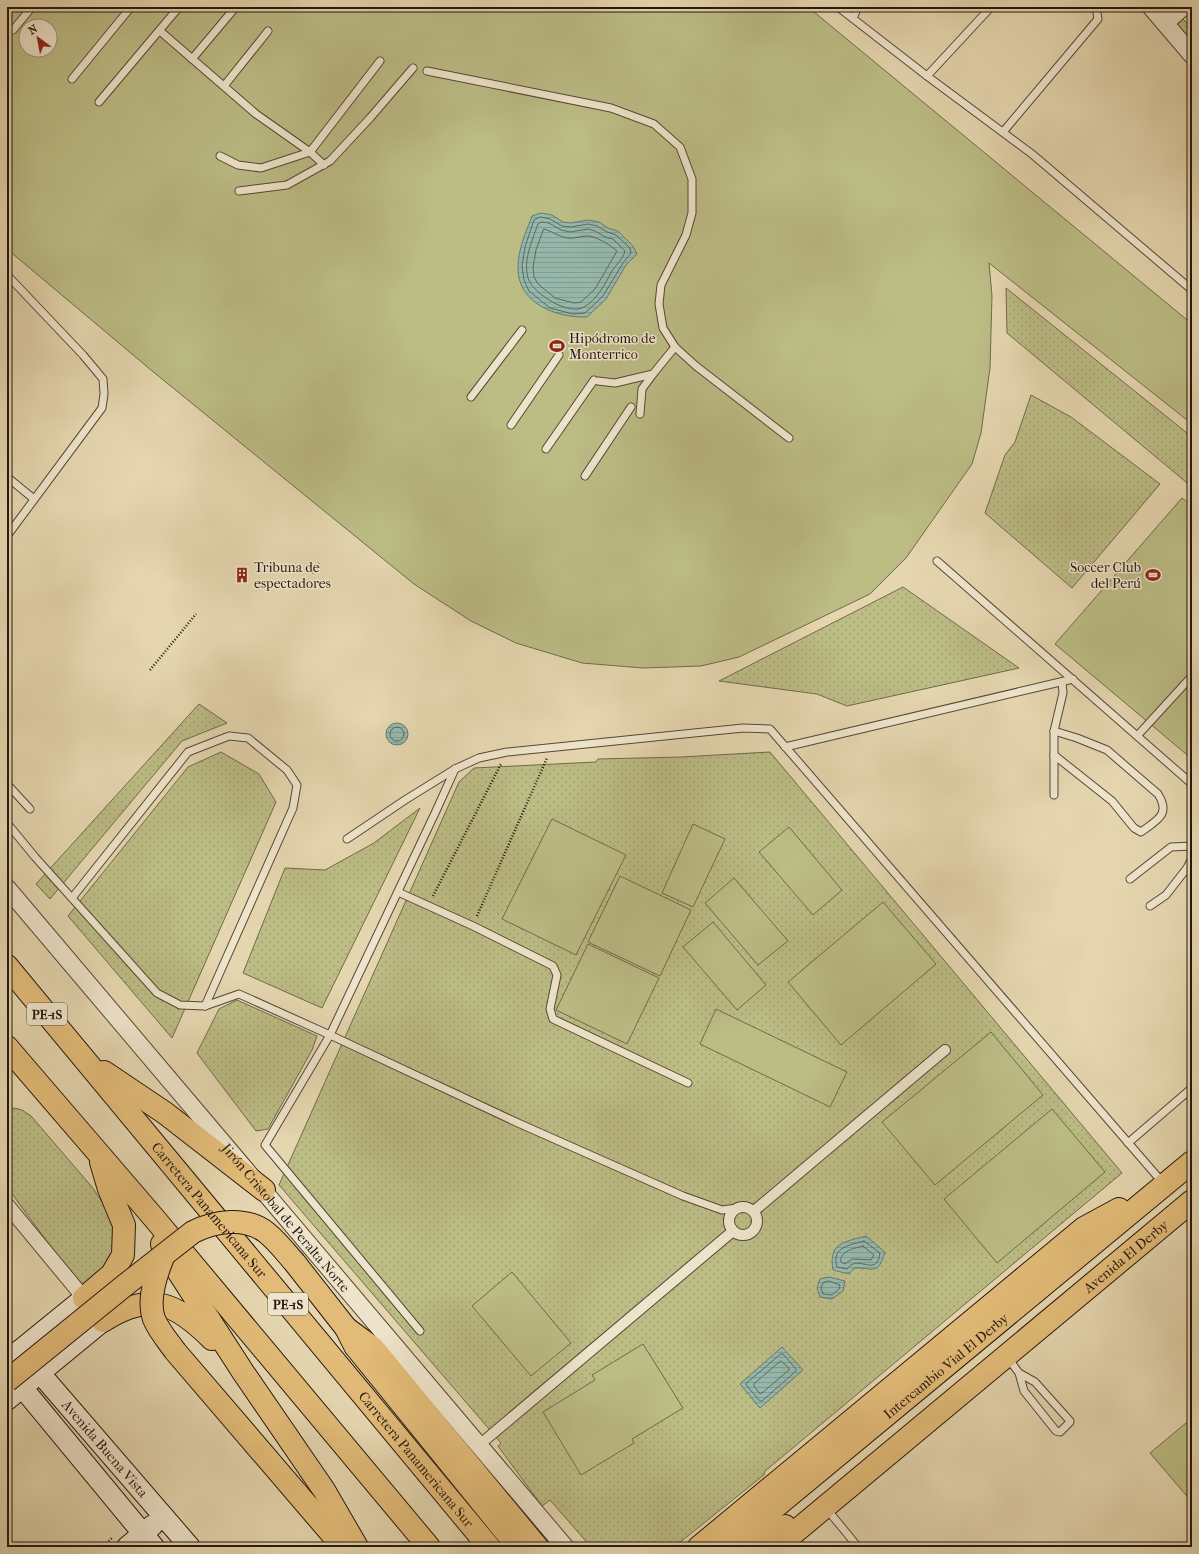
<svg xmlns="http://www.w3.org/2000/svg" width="1199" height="1554" font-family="'IM FELL French Canon',serif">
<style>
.grass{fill:url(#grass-dots);stroke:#706a4a}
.pitch{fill:#bcbc85;stroke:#706a4a;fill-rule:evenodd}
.water{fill:url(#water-rules);stroke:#68786d}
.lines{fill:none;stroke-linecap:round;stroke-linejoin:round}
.shore{stroke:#5d685e;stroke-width:1}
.service-casing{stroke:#544736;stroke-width:9}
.pedestrian-casing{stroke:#544736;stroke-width:12}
.minor-casing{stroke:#544736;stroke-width:16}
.tertiary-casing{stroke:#544736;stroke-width:19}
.secondary-casing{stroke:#24170e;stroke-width:22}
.primary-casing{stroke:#24170e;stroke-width:24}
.motorway-casing{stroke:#24170e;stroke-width:24}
.path{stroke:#24170e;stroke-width:2.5;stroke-dasharray:1 2;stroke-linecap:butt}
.service{stroke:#eee4cb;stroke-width:7}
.pedestrian{stroke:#eee4cb;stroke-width:10}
.minor{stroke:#eee4cb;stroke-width:14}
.tertiary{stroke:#eee4cb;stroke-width:17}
.secondary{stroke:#eee4cb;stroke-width:20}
.primary{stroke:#e2bb78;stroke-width:22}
.motorway{stroke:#e2bb78;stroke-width:22}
.primary-bridge-casing{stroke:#24170e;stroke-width:24;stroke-linecap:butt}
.motorway-bridge-casing{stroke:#24170e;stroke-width:24;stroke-linecap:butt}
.primary-bridge{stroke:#e2bb78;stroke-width:22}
.motorway-bridge{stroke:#e2bb78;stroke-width:22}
.labels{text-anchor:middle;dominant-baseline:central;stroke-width:3;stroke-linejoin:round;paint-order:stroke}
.shield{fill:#eee4cb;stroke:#615447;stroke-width:1}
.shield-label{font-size:13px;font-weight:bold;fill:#24170e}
.poi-label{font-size:14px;fill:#24170e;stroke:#eee4cb;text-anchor:start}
.street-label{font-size:14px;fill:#24170e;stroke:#eee4cb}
</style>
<defs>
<pattern id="grass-dots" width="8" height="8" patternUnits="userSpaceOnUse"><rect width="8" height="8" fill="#bcbc85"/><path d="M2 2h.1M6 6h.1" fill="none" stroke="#a1a172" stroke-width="1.8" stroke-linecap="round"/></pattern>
<pattern id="water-rules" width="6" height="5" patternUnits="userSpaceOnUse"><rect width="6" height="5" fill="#96b9ad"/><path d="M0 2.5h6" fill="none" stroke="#819e94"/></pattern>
</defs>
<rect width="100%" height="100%" fill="#e5d6af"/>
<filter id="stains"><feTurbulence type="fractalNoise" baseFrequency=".005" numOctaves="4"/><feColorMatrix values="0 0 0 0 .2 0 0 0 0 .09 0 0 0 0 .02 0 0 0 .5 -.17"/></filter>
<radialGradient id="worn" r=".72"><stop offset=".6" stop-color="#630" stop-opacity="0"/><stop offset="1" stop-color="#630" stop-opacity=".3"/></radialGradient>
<g class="grass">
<polygon points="1183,19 1192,29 1192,47 1175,27"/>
<polygon points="1006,288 1192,437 1192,487 1007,333"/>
<polygon points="1031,395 1071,417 1160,484 1072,588 985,513 1005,455 1015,442"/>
<polygon points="903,587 1019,668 847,706 817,694 719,681"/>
<polygon points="199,704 227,723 182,741 50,899 36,884"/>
<polygon points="221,752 259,774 276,802 172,1038 68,916 188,767"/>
<polygon points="770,752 1122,1173 764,1472 765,1474 674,1547 591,1547 550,1500 542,1506 498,1446 501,1443 279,1185 459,782 474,768 596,762 598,759 681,757"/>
<polygon points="420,808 322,1008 243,973 285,868 325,870 374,843"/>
<polygon points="237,1000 317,1036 312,1050 268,1129 256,1131 197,1053 219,1009"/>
<polygon points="14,1108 22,1110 31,1116 92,1187 113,1218 114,1249 107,1268 89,1287 78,1284 7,1187 7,1110"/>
</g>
<g class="pitch">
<path d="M7 7H808L1192 324V424L989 263 992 296 990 368 981 433 972 464 906 558 870 594 739 657 701 666 643 668 582 663 516 643 471 621 414 584 151 370 7 249ZM26 26H50V50H26Z"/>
<polygon points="1182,498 1192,506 1192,759 1055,644"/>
<polygon points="552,819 626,855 576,955 502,919"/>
<polygon points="693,824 725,839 693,907 662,893"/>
<polygon points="789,827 842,890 813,915 759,852"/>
<polygon points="620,876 691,910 660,976 588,942"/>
<polygon points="734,878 788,941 758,965 705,903"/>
<polygon points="883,902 936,964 841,1045 788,982"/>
<polygon points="713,922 766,985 737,1010 683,947"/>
<polygon points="588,944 659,978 627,1044 556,1010"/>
<polygon points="716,1009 847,1072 830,1107 700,1044"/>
<polygon points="991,1032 1043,1095 935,1185 882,1122"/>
<polygon points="1052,1109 1105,1172 997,1263 944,1199"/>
<polygon points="512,1272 571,1343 531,1376 472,1306"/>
<polygon points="643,1344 683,1408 632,1439 634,1443 581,1475 543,1412 595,1380 592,1375"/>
<polygon points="1192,1418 1192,1502 1150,1453"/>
</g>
<g class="water">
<path d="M541 213 552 215 563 222 571 223 588 220 599 222 608 228 618 231 633 246 637 254 626 265 606 299 587 317C556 318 517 303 518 267 518 249 526 232 532 216Z"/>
<circle cx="397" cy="734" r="11"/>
<path d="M866 1236 885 1252C878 1277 872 1267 854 1268L849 1274 833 1270C828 1243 844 1242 866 1236Z"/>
<polygon points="829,1277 845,1281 843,1291 832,1299 820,1297 817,1288 820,1279"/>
<polygon points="782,1347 803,1370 760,1408 740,1384"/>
</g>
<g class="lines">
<g class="shore">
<polygon points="541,217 550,219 562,226 571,227 588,224 597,226 607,232 616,235 630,248 631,253 623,263 603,296 585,313 573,314 550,308 529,291 524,280 522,266 525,247 534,220"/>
<path d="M542 222 549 223 561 230 570 232 588 229 595 231 605 237 613 239 625 251C624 257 616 265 612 271 605 284 597 300 584 307 569 316 533 294 528 278 523 260 532 241 538 224Z"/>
<path d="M544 229C552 231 559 237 568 238 574 239 580 236 587 236 594 235 612 246 617 251L595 289 581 302 574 303 555 298 538 284 534 277 533 267 536 250Z"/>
<circle cx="397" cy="734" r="7"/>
<path d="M864 1241 880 1253C877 1276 862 1258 851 1265 850 1266 848 1268 847 1269L837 1267C831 1247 850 1245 864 1241Z"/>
<path d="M863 1246 874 1255 871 1260 852 1259 845 1264 841 1262C839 1251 855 1248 863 1246Z"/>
<polygon points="829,1281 840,1285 839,1289 832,1295 823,1294 821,1288 823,1283"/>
<polygon points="781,1354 783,1354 796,1369 796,1371 762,1401 760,1401 747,1386 746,1384"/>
<polygon points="781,1361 789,1368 789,1370 762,1393 760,1394 754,1386 754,1384"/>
</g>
<g class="service-casing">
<g id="service">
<polyline points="838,7 927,76 1032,154 1192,290"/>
<polyline points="853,18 858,7"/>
<polyline points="13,30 32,7"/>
<polyline points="160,31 256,114 310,152 324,165"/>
<polyline points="192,59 234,9"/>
<polyline points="427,71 611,108 654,124 680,147 692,179 692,213 686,235 661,285 659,304 663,328 675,347 696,366 789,438"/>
<polyline points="927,76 991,7"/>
<polyline points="72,79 131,7"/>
<polyline points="224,86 268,31"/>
<polyline points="99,102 179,7"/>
<polyline points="1003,132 1098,19 1096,7"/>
<polyline points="220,156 238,165 261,168 310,152 380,61"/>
<polyline points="239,191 287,185 330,161 370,118 413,68"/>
<polyline points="7,275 83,355 103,379 104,394 102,408 7,536"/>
<polyline points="598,381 615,383 653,374 675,347"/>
<polyline points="471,397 522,330"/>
<polyline points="640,414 642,389 653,374"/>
<polyline points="511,425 559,355"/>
<polyline points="546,449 594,380"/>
<polyline points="585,476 631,407"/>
<polyline points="7,477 34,499"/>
<polyline points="937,561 1192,784"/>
<path d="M1054 731 1077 738 1107 750 1158 794C1171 815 1157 820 1141 832L1134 828 1112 801 1054 755"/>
<polyline points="1138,735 1192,676"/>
<polyline points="785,747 1073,679"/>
<polyline points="7,784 30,809"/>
<polyline points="1054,795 1054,731 1063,693 1062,682"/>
<polyline points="7,823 35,857 157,993 180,1005 205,1006 239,994 330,1035 518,1123 683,1196 722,1210 737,1208"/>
<polyline points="347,839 405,800 455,769 479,758 507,752 743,728 770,729 1163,1183"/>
<polyline points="1130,879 1171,847 1192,846"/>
<polyline points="398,892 473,926 553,966 557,975 550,1009 553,1019 688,1083"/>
<polyline points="72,898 188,752 229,736 248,738 287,770 297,785 293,808 205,1006"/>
<polyline points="1150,906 1166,895 1187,868 1192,858"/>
<polyline points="1128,1143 1192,1088"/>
<polyline points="420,1331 265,1145 330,1035 436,811 455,769"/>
<polyline points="1007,1357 1019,1373 1024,1391 1056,1431 1060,1432 1070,1422 1070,1421 1035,1382 1019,1373"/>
<polyline points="826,1508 858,1547"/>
</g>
</g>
<g class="pedestrian-casing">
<g id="pedestrian">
<circle cx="743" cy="1221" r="14"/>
<polyline points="754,1211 945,1050"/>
<polyline points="478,1446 733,1231"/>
</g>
</g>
<g class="minor-casing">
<polyline id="minor" points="7,1205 84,1298"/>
</g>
<g class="tertiary-casing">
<g id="tertiary">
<polyline points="1151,7 1192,55"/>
<polyline points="1165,23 1182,8"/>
<path id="s1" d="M7 888 565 1547"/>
</g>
</g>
<g class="secondary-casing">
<g id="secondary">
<path id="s2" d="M20 1350 190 1547"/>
<polyline points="9,1359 84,1298"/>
<polyline points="7,1369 154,1547"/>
<polyline points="7,1400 103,1321"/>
<polyline points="127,1547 153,1525"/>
</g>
</g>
<g class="primary-casing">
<g id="primary">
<polyline points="295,1263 346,1328 373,1348 537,1547"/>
<polyline points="699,1547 1084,1228 1119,1209"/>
<path id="s3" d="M727 1547 1192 1162"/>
<polyline points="760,1547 785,1526"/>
<path id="s4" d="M777 1547 1192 1201"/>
</g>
</g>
<g class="motorway-casing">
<g id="motorway">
<path id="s5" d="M7 966 489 1547"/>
<polyline points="7,1047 154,1218 429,1547"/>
<polyline points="104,1072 165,1113 264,1190"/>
<polyline points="162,1244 163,1248 243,1372 324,1490 357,1547"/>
<polyline points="84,1298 112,1274 123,1255 124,1225 109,1189 101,1162"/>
<path d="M103 1321C150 1291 175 1302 212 1339"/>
<polyline points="346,1328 355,1346 518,1547"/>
<polyline points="175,1351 343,1547"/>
</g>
</g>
<g class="path">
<polyline points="312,573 319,563"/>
<polyline points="150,670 196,614"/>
<polyline points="433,896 501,764"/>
<polyline points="477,916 547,758"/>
<polyline points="102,1547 112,1538"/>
</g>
<use href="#service" class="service"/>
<use href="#pedestrian" class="pedestrian"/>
<use href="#minor" class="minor"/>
<use href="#tertiary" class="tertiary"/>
<use href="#secondary" class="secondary"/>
<use href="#primary" class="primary"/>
<use href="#motorway" class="motorway"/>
<g class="primary-bridge-casing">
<path id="primary-bridge" d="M7 1381 124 1286 193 1232C215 1221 246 1216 267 1233 278 1242 286 1253 295 1263"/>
</g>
<g class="motorway-bridge-casing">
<path id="motorway-bridge" d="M164 1255C156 1274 147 1299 154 1319 159 1331 168 1341 175 1351"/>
</g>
<use href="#primary-bridge" class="primary-bridge"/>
<use href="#motorway-bridge" class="motorway-bridge"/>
</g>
<defs>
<g id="stadium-bare" transform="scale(1.2)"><path d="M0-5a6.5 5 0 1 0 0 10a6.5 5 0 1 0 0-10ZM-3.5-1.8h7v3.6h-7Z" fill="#8f2418" stroke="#eee4cb" stroke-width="2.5" paint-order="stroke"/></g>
<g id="building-bare" transform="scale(1.2)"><path d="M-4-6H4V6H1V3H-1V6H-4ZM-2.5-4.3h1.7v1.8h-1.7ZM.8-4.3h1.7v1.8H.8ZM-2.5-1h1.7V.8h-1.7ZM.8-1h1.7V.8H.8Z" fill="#8f2418" stroke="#eee4cb" stroke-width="2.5" paint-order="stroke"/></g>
</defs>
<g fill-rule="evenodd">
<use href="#stadium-bare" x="557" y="346"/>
<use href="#building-bare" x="242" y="575"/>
<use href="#stadium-bare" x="1153" y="575"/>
</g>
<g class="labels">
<g class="shield">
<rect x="27" y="1003" width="40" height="22" rx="3"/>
<rect x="268" y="1293" width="40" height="22" rx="3"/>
</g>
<g class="shield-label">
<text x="47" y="1014">PE-1S</text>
<text x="288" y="1304">PE-1S</text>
</g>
<g class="poi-label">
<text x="569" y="338">Hipódromo de<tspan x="569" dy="16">Monterrico</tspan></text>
<text x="254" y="567">Tribuna de<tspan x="254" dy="16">espectadores</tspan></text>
<text x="1141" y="567" text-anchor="end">Soccer Club<tspan x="1141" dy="16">del Perú</tspan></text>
</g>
<g class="street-label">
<text stroke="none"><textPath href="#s5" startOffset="317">Carretera Panamericana Sur</textPath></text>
<text stroke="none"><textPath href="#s1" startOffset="432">Jirón Cristobal de Peralta Norte</textPath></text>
<text stroke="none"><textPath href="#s4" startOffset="454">Avenida El Derby</textPath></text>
<text stroke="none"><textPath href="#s3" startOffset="284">Intercambio Vial El Derby</textPath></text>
<text stroke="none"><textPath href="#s2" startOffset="130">Avenida Buena Vista</textPath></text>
<text stroke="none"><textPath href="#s5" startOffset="641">Carretera Panamericana Sur</textPath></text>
</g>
</g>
<rect width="1199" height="1554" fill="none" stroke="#e5d6af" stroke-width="24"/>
<rect x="8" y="8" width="1183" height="1538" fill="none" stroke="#24170e" stroke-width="2"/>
<rect x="12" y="12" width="1175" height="1530" fill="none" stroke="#24170e"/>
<g transform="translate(38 38) rotate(328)"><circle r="19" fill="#eee4cb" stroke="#9d927f"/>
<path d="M0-3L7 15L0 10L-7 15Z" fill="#8f2418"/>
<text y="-6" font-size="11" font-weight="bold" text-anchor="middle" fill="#24170e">N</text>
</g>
<rect width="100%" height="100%" filter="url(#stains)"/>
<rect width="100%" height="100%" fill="url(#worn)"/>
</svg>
